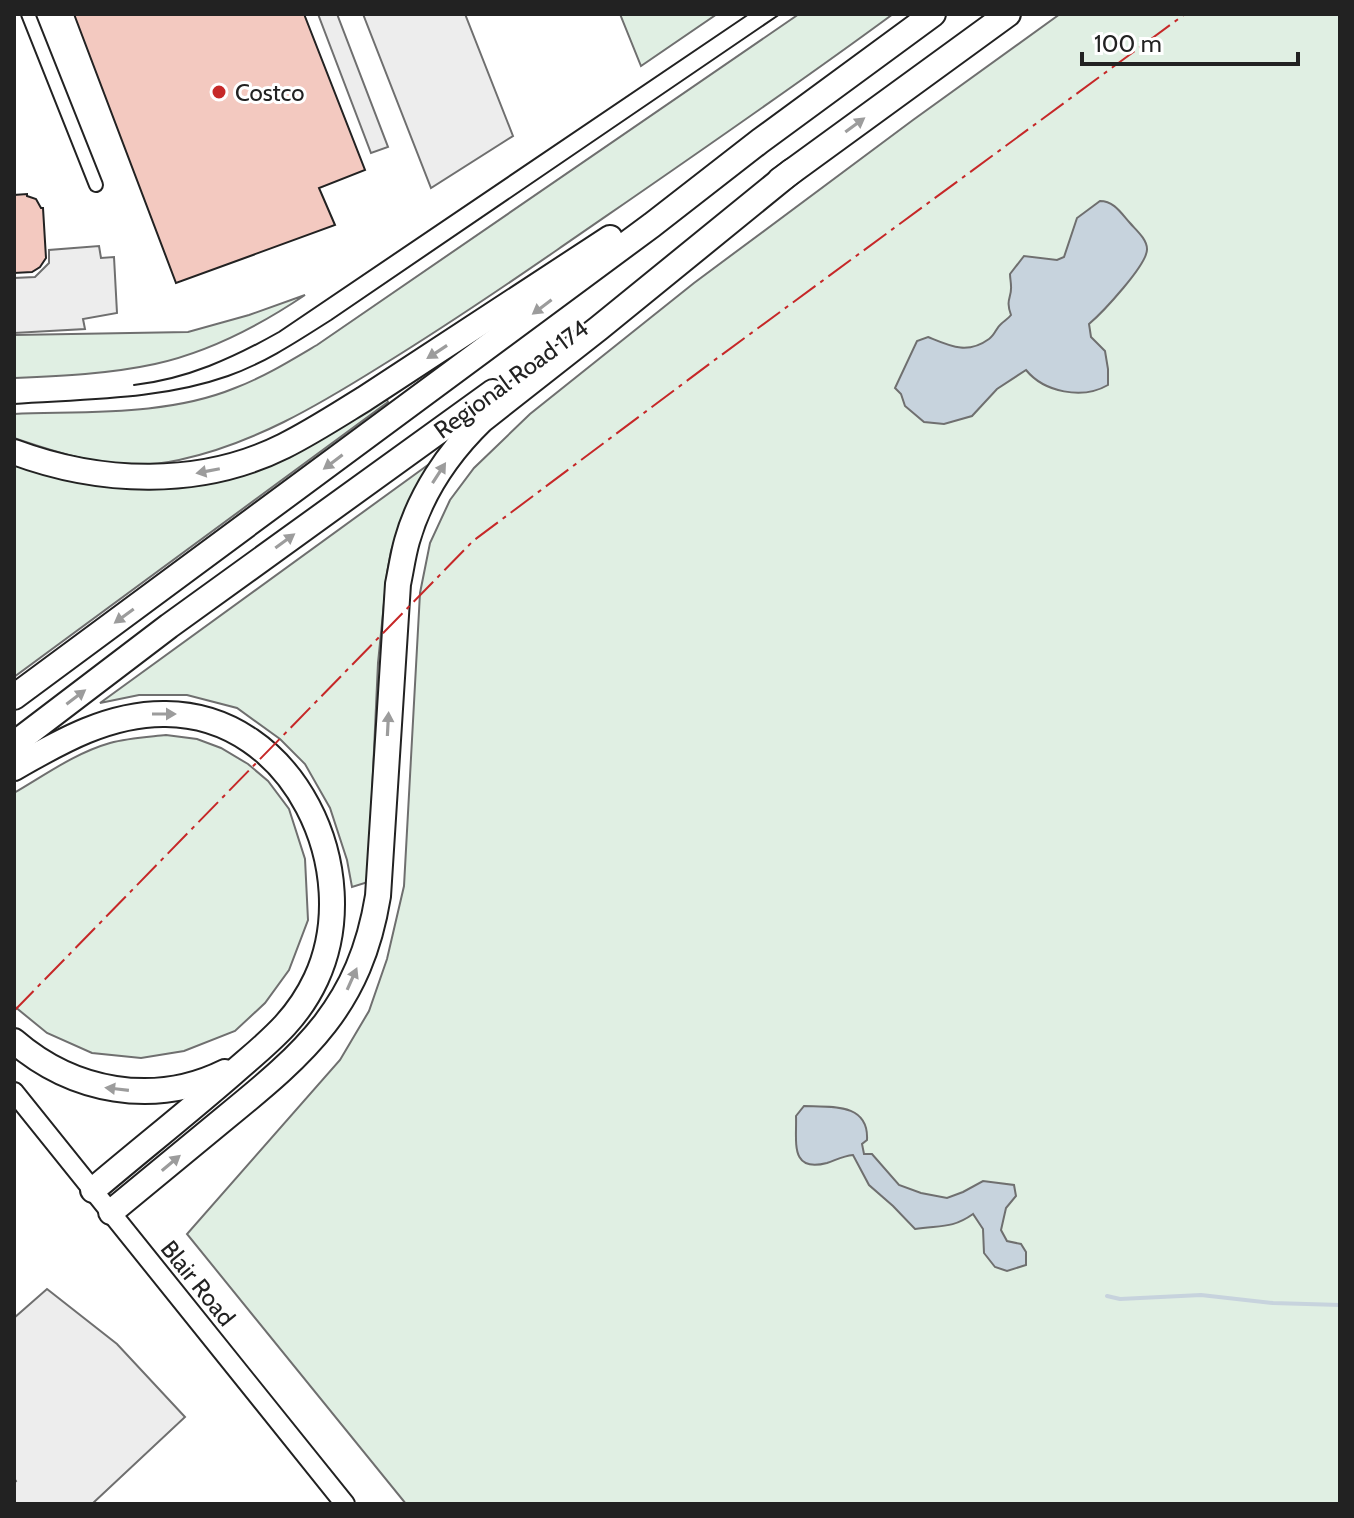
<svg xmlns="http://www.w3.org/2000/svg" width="1354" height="1518" viewBox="0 0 1354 1518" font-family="Cabin,sans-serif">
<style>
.green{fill:#e0efe3;stroke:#6f6f6f;stroke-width:2}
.parking{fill:#ededed;stroke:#6f6f6f;stroke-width:2}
.water{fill:#c7d3dd;stroke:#6f6f6f;stroke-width:2}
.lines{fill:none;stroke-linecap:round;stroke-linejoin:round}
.stream{stroke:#c7d3dd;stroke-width:4}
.building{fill:#f3c9c0;stroke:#222;stroke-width:2}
.street-casing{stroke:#222;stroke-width:16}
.secondary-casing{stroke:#222;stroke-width:22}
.highway-casing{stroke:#222;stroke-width:28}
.street{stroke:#fff;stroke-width:12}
.secondary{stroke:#fff;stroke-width:18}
.highway{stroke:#fff;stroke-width:24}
.tram{stroke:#222;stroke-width:2}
.power{stroke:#c62828;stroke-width:2;stroke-dasharray:28 6 4 6;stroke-linecap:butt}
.oneway{fill:#9c9c9c}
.poi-dot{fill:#c62828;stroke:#fff;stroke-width:3}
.labels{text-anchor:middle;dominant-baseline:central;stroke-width:6;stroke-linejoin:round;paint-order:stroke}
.poi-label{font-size:24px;fill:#222;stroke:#fff;text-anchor:start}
.street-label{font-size:24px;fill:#222;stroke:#fff}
</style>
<rect width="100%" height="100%" fill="#fff"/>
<g class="green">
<polygon points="620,14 717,14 641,66"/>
<path d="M799,14h94c-110,81 -223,158 -336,236 -58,40 -116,79 -176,116 -64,40 -128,78 -202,94 -58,13 -110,-3 -165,-22v-24c72,-3 153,2 221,-26 29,-11 55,-27 82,-43z"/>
<polygon points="1060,14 1340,14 1340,1504 406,1504 187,1234 340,1060 369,1011 387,959 404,886 420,593 430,543 450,500 474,468 530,414 694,283 913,120"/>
<path d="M305,295c-46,31 -96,57 -150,69 -46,10 -94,12 -141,14v-43l174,-3 61,-17z"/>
<polygon points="383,393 388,402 14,677 14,463 142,486 200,485 240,475"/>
<polygon points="432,462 400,525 391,551 387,573 378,663 368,882 352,887 347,860 330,808 305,764 280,739 237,708 187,695 139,695 100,703"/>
<path d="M166,735l31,4 24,9 27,16 20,17 21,28 16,50 3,61 -19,50 -24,33 -30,28 -51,20 -43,7 -49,-5 -45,-20 -33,-27v-213c31,-18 61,-40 96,-50 18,-5 38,-6 56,-8z"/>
</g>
<g class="parking">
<polygon points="318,14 337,14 388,147 371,153"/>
<polygon points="363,14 465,14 513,136 431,188"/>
<polygon points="99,246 101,258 114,257 117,313 83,319 85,329 14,333 14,278 35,277 49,263 49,250"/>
<polygon points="47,1289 117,1344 185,1417 92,1504 14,1504 14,1483 16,1481 14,1478 14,1318"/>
</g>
<g class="water">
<path d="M1100,201c14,0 21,12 30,22 6,7 17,16 17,26 1,15 -45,64 -58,75l2,13 14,14 3,18v16c-26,15 -64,7 -82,-15l-29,19 -25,27 -28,8 -20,-2 -19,-16 -4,-12 -6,-6 22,-47 11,-4c22,9 39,18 61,2 6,-4 7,-11 12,-15 3,-3 7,-5 10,-9 -6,-16 1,-17 0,-29 0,-4 -1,-8 -1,-12l14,-18 33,4 7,-3 13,-39z"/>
<path d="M804,1106c28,1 65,-3 63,34l-5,4 2,10h8l27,31 22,8 26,5 16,-6 20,-11 31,4 2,11 -10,12 -5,22 6,11 14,3 5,8v13l-19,6 -12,-4 -11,-14 -1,-24 -10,-15c-21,15 -33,11 -58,15l-22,-23 -24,-21 -16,-30c-10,1 -17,5 -26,8 -38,10 -30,-22 -31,-47z"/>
</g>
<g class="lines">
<polyline class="stream" points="1107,1296 1120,1299 1201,1295 1273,1303 1340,1305"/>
</g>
<g class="building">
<polygon points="74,14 304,14 365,170 319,188 335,225 176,283"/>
<polygon points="27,194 27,196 36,199 41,208 43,208 46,258 40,267 32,272 14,273 14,195"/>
</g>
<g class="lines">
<g class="street-casing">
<polyline id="street" points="28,14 96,185"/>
</g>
<g class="secondary-casing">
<polyline id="secondary" points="14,1092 345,1504"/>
</g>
<g class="highway-casing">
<g id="highway">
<polyline points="780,180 1008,14"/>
<path d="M14,452c86,32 186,36 270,-6 28,-14 54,-31 80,-47l246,-161"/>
<polyline points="14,697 652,225 760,141 933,14"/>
<polyline points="14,744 169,626 493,392"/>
<path d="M14,768c47,-27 96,-55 152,-54 128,1 200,157 150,265 -20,43 -49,64 -83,94 -46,40 -94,78 -140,117"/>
<path d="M14,1041c59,51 140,66 211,31"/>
<path d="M111,1212c38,-31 76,-63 114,-94 81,-66 135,-112 153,-222l20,-312c3,-14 5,-29 9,-43 13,-46 41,-88 75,-121l117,-92 193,-157"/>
</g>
</g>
<use href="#street" class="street"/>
<use href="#secondary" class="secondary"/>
<use href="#highway" class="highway"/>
<g class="tram">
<path d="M134,385c53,-6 99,-27 145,-53l470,-318"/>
<path d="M14,404c72,-5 146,-4 214,-28 37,-13 70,-35 103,-56l449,-306"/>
</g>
<polyline class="power" points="14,1011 473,541 712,362 1185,14"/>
</g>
<defs><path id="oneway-solid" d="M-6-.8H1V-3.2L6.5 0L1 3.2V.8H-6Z" transform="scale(2)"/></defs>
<g class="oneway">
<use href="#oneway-solid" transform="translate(855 125) rotate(-36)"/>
<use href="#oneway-solid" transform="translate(542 307) rotate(143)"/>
<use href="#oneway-solid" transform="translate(437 352) rotate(147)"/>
<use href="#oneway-solid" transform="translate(333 462) rotate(143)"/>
<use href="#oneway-solid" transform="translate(208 471) rotate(169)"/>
<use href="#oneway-solid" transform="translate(439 473) rotate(-57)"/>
<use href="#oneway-solid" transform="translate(285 541) rotate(-36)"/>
<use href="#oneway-solid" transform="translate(124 616) rotate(144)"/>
<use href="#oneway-solid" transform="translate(76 697) rotate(-37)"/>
<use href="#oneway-solid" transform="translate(164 714)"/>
<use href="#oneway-solid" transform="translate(388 724) rotate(-87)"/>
<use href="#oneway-solid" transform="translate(352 979) rotate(-66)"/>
<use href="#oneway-solid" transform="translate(117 1089) rotate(-173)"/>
<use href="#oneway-solid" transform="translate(171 1163) rotate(-40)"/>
</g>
<circle class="poi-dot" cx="219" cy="92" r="8"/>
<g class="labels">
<g class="poi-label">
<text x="235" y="92">Costco</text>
</g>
<g class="street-label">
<text transform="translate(511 379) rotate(-36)">Regional Road 174</text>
<text transform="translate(198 1283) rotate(51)">Blair Road</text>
</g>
</g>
<rect width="1354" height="1518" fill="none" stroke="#222222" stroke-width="32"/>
<path d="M1082 52v12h216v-12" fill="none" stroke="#222222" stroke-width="4"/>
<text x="1094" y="52" font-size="24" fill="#222222" stroke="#ffffff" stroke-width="6" paint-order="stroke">100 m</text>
</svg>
